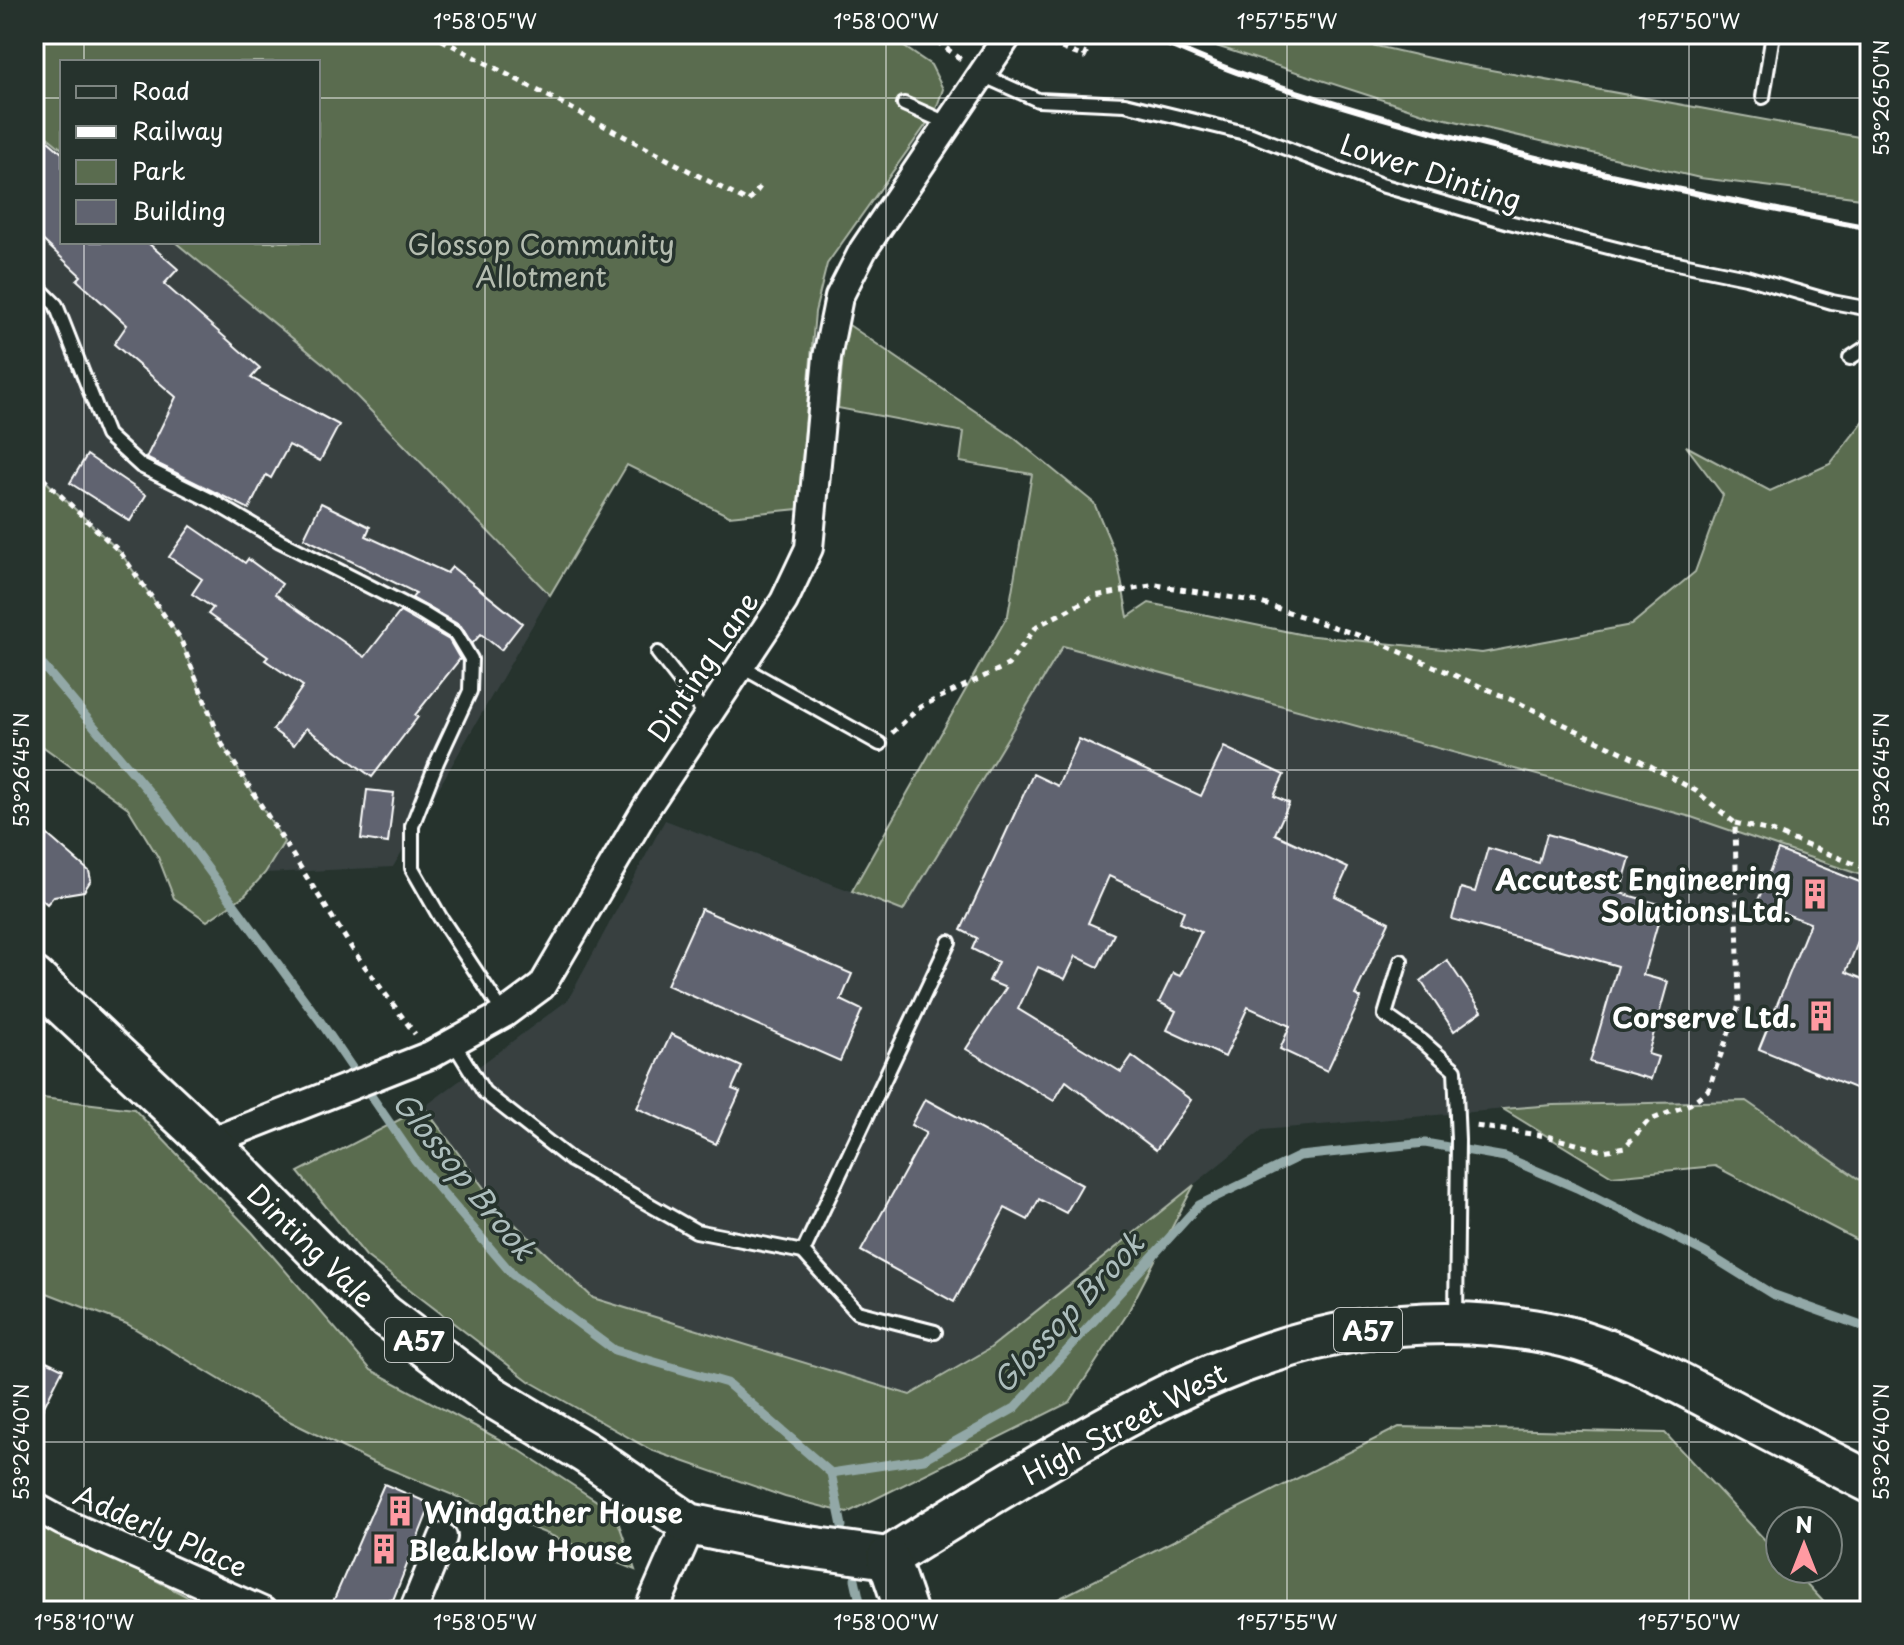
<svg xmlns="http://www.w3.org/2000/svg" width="1904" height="1645" viewBox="0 0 1904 1645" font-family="'Playpen Sans',sans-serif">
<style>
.built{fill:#374141}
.green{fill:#5a6c4f;stroke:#acb6a7;stroke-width:2}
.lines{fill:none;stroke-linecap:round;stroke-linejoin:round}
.stream{stroke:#92a8a7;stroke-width:9}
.building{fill:#606370;stroke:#fff;stroke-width:2}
.service-casing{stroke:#fff;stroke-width:18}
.minor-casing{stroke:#fff;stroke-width:32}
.tertiary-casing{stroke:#fff;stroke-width:38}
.primary-casing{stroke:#fff;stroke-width:46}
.path{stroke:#fff;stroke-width:5;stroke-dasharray:6 6;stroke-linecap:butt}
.service{stroke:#26332d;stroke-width:12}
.minor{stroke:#26332d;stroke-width:26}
.tertiary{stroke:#26332d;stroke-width:32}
.primary{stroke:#26332d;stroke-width:40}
.rail{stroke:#fff;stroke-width:6}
.ticks{fill:none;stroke:#fff;stroke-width:2;stroke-opacity:0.45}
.labels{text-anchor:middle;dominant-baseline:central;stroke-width:7;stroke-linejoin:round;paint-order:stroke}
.shield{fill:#26332d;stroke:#bec2c0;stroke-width:2}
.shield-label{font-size:26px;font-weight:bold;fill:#fff}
.street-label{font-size:28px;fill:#fff;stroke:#26332d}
.park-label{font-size:28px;fill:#b5bdb0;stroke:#26332d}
.poi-label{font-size:28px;font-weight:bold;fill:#fff;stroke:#26332d;text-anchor:end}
.water-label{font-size:30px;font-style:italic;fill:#adbebd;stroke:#26332d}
.neatline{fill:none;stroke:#fff;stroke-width:3}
.ticks-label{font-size:20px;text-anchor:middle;fill:#fff}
</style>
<rect width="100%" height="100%" fill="#26332d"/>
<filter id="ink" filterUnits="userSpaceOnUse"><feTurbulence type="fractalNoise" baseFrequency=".0125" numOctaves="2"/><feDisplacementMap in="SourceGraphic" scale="16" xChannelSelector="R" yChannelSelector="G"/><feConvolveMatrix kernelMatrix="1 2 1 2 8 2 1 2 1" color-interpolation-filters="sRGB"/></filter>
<g filter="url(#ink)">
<g class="built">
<polygon points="34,126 62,149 62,242 175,242 330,369 550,595 393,867 265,873 284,842 222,744 180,637 120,552 34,470"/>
<polygon points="1063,646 1691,817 1870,878 1870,1187 1746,1101 1553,1105 1262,1130 989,1349 911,1395 593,1298 501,1211 424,1107 568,1000 665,820 903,911"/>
</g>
<g class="green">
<polygon points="34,34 885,34 931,65 943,89 935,112 827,264 815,312 798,509 729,516 627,465 550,595 330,369 175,242 318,242 318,62 62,62 62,149 34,126"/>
<polygon points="1179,34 1323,34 1447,62 1870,139 1870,199 1700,178 1429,115"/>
<polygon points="846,323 1013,437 1094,503 1117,558 1128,617 1149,603 1304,635 1482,653 1631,625 1695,572 1723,495 1686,446 1770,491 1830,464 1870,413 1870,878 1691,817 1063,646 903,911 852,891 1008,615 1032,474 960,462 964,432 838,408"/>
<polygon points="34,470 120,552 180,638 222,744 284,842 265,873 245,895 207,921 174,898 158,857 128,808 34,740"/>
<polygon points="34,1097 134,1109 252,1232 371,1370 519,1450 615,1513 635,1570 370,1461 289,1421 127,1324 34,1288"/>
<polygon points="1746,1101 1870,1187 1870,1247 1715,1166 1612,1176 1503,1109 1553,1105"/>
<polygon points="424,1107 501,1211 593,1298 910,1395 989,1349 1194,1185 1126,1316 1070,1402 847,1513 785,1497 651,1450 529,1381 366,1256 298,1172"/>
<polygon points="1399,1427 1665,1433 1780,1556 1780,1569 1793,1569 1832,1611 1053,1611 1050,1603"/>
<polygon points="34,1517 215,1611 34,1611"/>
</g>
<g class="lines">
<g class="stream">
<polyline points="34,655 166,812 320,1021 415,1160 513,1275 614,1350 727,1383 831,1473 924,1459 1015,1408 1199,1205 1300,1156 1425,1143 1505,1157 1577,1188 1706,1253 1772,1294 1870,1329"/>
<polyline points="831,1473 842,1526"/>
<polyline points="855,1579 862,1611"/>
</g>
</g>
<g class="building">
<polygon points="34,129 62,153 62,242 147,242 178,269 164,284 260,368 251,378 339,425 320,461 289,445 271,478 266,475 249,509 146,458 176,397 114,344 127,325 77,280 81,276 34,232"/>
<polygon points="87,455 146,495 130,521 70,483"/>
<polygon points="321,503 370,527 366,536 447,573 452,567 522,623 501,650 481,634 472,644 461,626 412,598 416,593 304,538"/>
<polygon points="191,526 245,563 248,559 282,584 275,594 365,657 400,612 449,640 460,659 415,715 418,717 372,777 306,728 294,745 273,730 303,686 265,660 268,657 208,614 213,608 192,594 202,579 169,557"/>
<polygon points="1079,739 1201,796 1224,747 1284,775 1274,796 1289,803 1275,834 1348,868 1335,896 1389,922 1355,995 1361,998 1327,1071 1280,1049 1290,1026 1248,1007 1225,1057 1167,1030 1176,1011 1159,1002 1173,973 1180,976 1201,932 1179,923 1184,911 1109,876 1088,923 1114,934 1098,967 1076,956 1065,979 1038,967 1018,1009 1121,1072 1132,1056 1191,1100 1156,1150 1066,1081 1054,1101 966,1049 1006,988 989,981 998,962 972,949 977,938 961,930 1033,774 1058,786"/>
<polygon points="367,790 394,793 388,843 361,839"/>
<polygon points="34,823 89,871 91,880 84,891 54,896 47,904 34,892"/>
<polygon points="1547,834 1630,858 1620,893 1663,905 1643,975 1668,982 1648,1054 1658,1057 1651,1079 1590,1062 1618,966 1452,919 1461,888 1475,892 1488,848 1539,863"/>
<polygon points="1778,850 1870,886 1870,912 1846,972 1870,982 1870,1056 1857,1089 1759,1049 1810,923 1757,903"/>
<polygon points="701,909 852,974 841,1000 862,1010 840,1061 667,985"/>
<polygon points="1447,960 1482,1011 1454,1031 1421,981"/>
<polygon points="671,1034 742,1067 732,1089 740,1092 716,1144 637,1108"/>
<polygon points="925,1099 1082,1185 1066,1213 1039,1199 1028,1220 1005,1208 954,1302 861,1251 926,1133 911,1125"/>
<polygon points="34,1355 63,1369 34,1426"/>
<polygon points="384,1484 431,1504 393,1600 390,1599 385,1611 329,1611"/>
</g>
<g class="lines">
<g class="service-casing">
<g id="service">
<polyline points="982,75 1038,100 1125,104 1249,134 1381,185 1509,222 1648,257 1746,277 1832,302 1870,309"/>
<polyline points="1763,97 1773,34"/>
<polyline points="904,104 949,124"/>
<polyline points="34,283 56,305 107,435 141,466 212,501 280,541 422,613 456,634 471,659 470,691 437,762 412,826 412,868 440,917 504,1014"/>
<polyline points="1850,358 1870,345"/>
<polyline points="658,653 707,716"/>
<polyline points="740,666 880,744"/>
<polyline points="1401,961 1385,1015 1422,1041 1455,1070 1458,1140 1456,1319"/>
<polyline points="453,1042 484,1092 571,1160 696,1231 803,1252 949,942"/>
<polyline points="803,1252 857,1312 935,1332"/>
</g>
</g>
<g class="minor-casing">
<g id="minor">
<polyline points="209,1142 430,1055 504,1014 542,986 647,807 784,601 809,548 827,357 839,297 863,250 1009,34"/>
<polyline points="34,1506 63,1522 263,1611"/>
<polyline points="413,1611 443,1537"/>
</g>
</g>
<g class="tertiary-casing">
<polyline id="tertiary" points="651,1611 689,1524"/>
</g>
<g class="primary-casing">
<g id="primary">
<polyline points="34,978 209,1142 333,1267 384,1315 491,1396 586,1453 689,1524 780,1543 888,1558"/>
<path d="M888,1558c58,-37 116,-72 176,-107 136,-79 266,-140 428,-126 30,3 61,7 89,16 57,18 108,47 159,74 43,23 87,45 130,67"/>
<polyline points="888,1558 906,1611"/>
</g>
</g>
<g class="path">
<polyline points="431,34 748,202 763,183"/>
<polyline points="927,34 962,60"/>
<polyline points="1051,34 1048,43 1084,57 1095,34"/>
<polyline points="34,470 120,552 180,638 222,744 355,953 415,1034"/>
<polyline points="892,733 920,707 1008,665 1037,626 1095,596 1156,585 1258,602 1373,640 1519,703 1645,763 1696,791 1735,823 1739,1005 1708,1090 1690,1104 1648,1121 1625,1147 1603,1151 1546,1136 1475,1126"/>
<polyline points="1735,823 1770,831 1870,870"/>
</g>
<use href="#service" class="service"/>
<use href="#minor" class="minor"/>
<use href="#tertiary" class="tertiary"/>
<use href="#primary" class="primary"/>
<path class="rail" d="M1144,34c35,15 71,31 107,43 201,68 411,111 619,151"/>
</g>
</g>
<path class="ticks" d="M84,34v28M485,34v1577M886,34v1577M1287,34v1577M1689,34v1577M34,98h28M318,98h1552M84,242v1369M34,770h1836M34,1442h1836"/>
<defs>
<g id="building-bare" transform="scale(2.4)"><path d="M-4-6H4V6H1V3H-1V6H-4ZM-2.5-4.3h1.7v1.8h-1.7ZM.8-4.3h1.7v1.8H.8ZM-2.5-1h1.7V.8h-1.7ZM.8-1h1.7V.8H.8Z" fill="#ff9aa2" stroke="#26332d" stroke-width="2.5" paint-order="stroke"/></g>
</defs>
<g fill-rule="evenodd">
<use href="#building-bare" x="1815" y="894"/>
<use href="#building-bare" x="1821" y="1016"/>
<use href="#building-bare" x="400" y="1511"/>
<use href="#building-bare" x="384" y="1549"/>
</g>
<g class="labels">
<g class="shield">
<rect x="1334" y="1308" width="68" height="44" rx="6"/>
<rect x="385" y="1318" width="68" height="44" rx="6"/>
</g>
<g class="shield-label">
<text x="1368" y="1330">A57</text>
<text x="419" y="1340">A57</text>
</g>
<g class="street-label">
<text transform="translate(1431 171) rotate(18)">Lower Dinting</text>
<text transform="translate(702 666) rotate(-56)">Dinting Lane</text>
<text transform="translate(312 1245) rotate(44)">Dinting Vale</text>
<text transform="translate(1124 1423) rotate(-28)">High Street West</text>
<text transform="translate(161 1530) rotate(24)">Adderly Place</text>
</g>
<g class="park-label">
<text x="541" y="243">Glossop Community<tspan x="541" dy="32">Allotment</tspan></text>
</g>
<g class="poi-label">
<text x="1791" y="878">Accutest Engineering<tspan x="1791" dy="32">Solutions Ltd.</tspan></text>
<text x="1797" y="1016">Corserve Ltd.</text>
<text x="424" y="1511" text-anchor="start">Windgather House</text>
<text x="408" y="1549" text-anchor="start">Bleaklow House</text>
</g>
<g class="water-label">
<text transform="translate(465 1175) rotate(51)">Glossop Brook</text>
<text transform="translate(1067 1312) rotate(-47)">Glossop Brook</text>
</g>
</g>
<rect width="1904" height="1645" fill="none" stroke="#26332d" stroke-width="88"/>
<rect x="60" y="60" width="260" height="184" fill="#26332d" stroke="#7d8581" stroke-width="2"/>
<rect x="76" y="86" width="40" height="12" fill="#26332d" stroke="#7d8581" stroke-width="2"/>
<text x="132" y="100" font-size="24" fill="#ffffff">Road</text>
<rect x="76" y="126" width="40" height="12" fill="#ffffff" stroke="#7d8581" stroke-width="2"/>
<text x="132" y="140" font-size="24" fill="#ffffff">Railway</text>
<rect x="76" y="160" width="40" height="24" fill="#5a6c4f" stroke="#7d8581" stroke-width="2"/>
<text x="132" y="180" font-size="24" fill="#ffffff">Park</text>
<rect x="76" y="200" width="40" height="24" fill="#606370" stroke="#7d8581" stroke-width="2"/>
<text x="132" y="220" font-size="24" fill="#ffffff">Building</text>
<g transform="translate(1804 1545)"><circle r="38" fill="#26332d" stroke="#7d8581" stroke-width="2"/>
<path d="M0-6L14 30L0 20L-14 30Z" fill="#ff9aa2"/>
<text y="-12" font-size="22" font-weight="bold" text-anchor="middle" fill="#ffffff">N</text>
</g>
<rect x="44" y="44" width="1816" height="1557" class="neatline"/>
<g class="ticks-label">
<text x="485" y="29">1°58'05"W</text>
<text x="886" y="29">1°58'00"W</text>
<text x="1287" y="29">1°57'55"W</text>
<text x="1689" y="29">1°57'50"W</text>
<text transform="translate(1882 98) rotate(-90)" y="7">53°26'50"N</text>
<text transform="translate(22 770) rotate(-90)" y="7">53°26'45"N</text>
<text transform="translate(1882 770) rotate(-90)" y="7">53°26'45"N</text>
<text transform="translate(22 1442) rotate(-90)" y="7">53°26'40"N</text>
<text transform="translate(1882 1442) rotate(-90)" y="7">53°26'40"N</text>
<text x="84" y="1630">1°58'10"W</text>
<text x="485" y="1630">1°58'05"W</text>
<text x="886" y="1630">1°58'00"W</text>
<text x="1287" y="1630">1°57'55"W</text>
<text x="1689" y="1630">1°57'50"W</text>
</g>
</svg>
